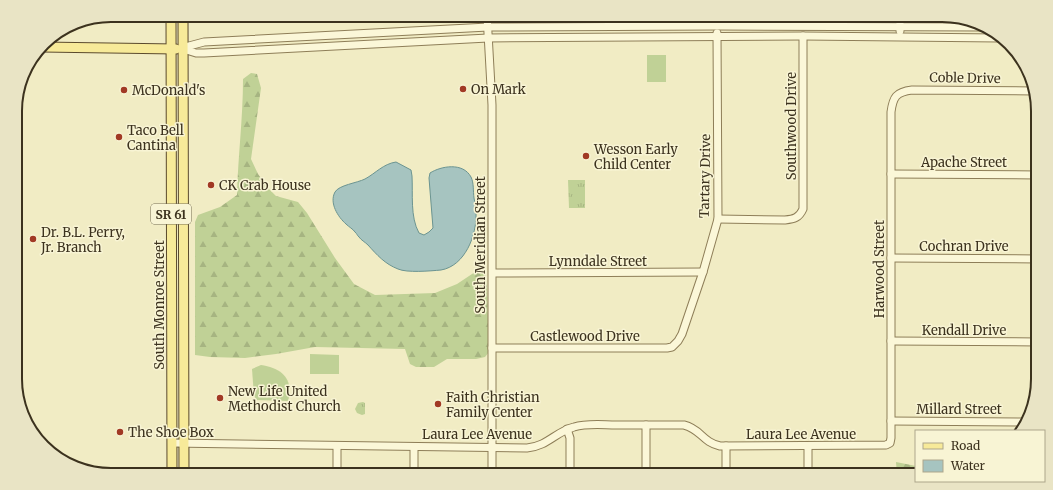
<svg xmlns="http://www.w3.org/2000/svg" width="1053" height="490" viewBox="0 0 1053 490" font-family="Merriweather,serif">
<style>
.grass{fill:#c0d196}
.forest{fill:url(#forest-firs)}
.park{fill:url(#park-tufts)}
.water{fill:#a6c4c0;stroke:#6b9491}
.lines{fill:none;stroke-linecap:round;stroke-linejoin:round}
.minor-casing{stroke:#8e7e58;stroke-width:9}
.major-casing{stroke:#5b4a2d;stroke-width:11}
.minor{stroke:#fbf7d8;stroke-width:7}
.major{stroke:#f7ea99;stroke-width:9}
.poi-dot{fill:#a13924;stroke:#f8f4d4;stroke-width:1.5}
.labels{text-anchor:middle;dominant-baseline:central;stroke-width:3;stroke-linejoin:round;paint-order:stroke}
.shield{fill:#f8f4d4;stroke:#746c55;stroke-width:1}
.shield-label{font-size:12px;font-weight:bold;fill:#3c321e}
.street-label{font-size:13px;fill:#3c321e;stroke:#f8f4d4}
.poi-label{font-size:13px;fill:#3c321e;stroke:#f8f4d4;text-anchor:start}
.rim{fill:none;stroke:#3c321e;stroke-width:2}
</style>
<defs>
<pattern id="forest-firs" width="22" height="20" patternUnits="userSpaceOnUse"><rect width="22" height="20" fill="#c0d196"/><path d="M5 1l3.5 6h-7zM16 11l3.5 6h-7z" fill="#a6b481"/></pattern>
<pattern id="park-tufts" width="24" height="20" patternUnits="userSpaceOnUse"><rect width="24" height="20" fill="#c0d196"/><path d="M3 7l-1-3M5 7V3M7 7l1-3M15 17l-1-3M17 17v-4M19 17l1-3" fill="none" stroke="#a6b481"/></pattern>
</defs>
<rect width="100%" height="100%" fill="#f1ecc4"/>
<g class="grass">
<rect x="647" y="55" width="19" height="27"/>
<polygon points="310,354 339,355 339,374 310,374"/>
<path d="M261,365c21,3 33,14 27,36l-31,-1 -3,-4 -2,-27z"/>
</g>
<g class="forest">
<path d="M251,73l6,1 4,14 -10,71 7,15 11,15 7,7 22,6 9,11 28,45 19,26 21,11 60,-2 22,-9 18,-12 10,1 2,14 2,65 -4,5 -9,2h-29l-13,8h-18l-6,-3 -5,-15 -90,-2 -39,7 -31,4 -35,-1 -15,-2v-133l3,-7 22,-8 17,-12c1,-39 6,-77 6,-116z"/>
<polygon points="896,462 916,466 916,475 897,475"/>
</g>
<g class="park">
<polygon points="568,180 585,180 585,208 569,208"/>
<polygon points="363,402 365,403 365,414 362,415 357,413 355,409 358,403"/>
<rect x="852" y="470" width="64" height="5"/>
</g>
<path class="water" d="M396,162l15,8 1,6c1,18 -2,41 7,57l5,2 5,-3 4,-4 -4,-50 1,-5c11,-7 33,-11 41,4 3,6 2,14 3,21 1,5 2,10 2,15 1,22 -11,53 -35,57 -11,1 -34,3 -43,-1 -13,-5 -21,-14 -30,-24 -3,-3 -7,-5 -9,-8 -3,-3 -1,-2 -4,-5 -2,-3 -6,-5 -9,-8 -8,-7 -17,-21 -11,-32 4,-7 22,-9 30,-13 11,-6 18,-15 31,-17z"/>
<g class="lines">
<g class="minor-casing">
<g id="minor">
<polyline points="487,15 492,105 492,475"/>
<polyline points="900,31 900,15"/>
<polyline points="183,49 196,53 204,53 488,38 803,36 999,38"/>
<polyline points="183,49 189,46 204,42 488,27 717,26 985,27"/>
<polyline points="891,174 1037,175"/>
<path d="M718,219l67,1c9,-1 14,-2 18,-11v-173"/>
<polyline points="891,258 1038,259"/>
<polyline points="493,273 703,272"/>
<polyline points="891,341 1038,342"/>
<polyline points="492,348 667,348 672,347 678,341 682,334 703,272 718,219 717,33"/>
<polyline points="891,421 1026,422"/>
<polyline points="646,425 646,475"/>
<polyline points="567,429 570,438 570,475"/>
<path d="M172,443l355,5c21,-2 28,-16 47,-21 13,-4 29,-2 42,-2 23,0 45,0 68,0 17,4 18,17 36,21l166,-1 4,-2 1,-5v-326c2,-15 5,-20 21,-22l122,1"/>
<polyline points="337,475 337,446"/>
<polyline points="414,475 414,447"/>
<polyline points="726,475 726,446"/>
<polyline points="808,475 808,446"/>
</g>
</g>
<g class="major-casing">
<g id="major">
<polyline points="171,15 172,475"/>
<polyline points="183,15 184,475"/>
<polyline points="42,47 176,49"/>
</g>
</g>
<use href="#minor" class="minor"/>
<use href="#major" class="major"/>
</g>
<g class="poi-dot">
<circle cx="463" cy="89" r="4"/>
<circle cx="124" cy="90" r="4"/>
<circle cx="119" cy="137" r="4"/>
<circle cx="586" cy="156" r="4"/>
<circle cx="211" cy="185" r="4"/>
<circle cx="33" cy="239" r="4"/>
<circle cx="220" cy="398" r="4"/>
<circle cx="438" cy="404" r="4"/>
<circle cx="120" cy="432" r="4"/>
</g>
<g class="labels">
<rect class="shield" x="151" y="204" width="40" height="20" rx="3"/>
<g class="shield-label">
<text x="171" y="214">SR 61</text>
</g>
<g class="street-label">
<text transform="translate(965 78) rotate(1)">Coble Drive</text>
<text transform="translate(791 126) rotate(-90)">Southwood Drive</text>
<text x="964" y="162">Apache Street</text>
<text transform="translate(705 176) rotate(-89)">Tartary Drive</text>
<text transform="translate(480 245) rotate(-90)">South Meridian Street</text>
<text x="964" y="246">Cochran Drive</text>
<text x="598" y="261">Lynndale Street</text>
<text transform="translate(879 269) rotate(-90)">Harwood Street</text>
<text transform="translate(159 305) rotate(-90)">South Monroe Street</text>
<text x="964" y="330">Kendall Drive</text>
<text x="585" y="336">Castlewood Drive</text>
<text x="959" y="409">Millard Street</text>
<text x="477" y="434">Laura Lee Avenue</text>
<text x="801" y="434">Laura Lee Avenue</text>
</g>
<g class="poi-label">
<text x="471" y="89">On Mark</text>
<text x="132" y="90">McDonald's</text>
<text x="127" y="130">Taco Bell<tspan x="127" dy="15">Cantina</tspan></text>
<text x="594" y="149">Wesson Early<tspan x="594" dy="15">Child Center</tspan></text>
<text x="219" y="185">CK Crab House</text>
<text x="41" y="232">Dr. B.L. Perry,<tspan x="41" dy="15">Jr. Branch</tspan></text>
<text x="228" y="391">New Life United<tspan x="228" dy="15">Methodist Church</tspan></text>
<text x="446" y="397">Faith Christian<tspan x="446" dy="15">Family Center</tspan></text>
<text x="128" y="432">The Shoe Box</text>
</g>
</g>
<path d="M0 0H1053V490H0ZM111 22H942A89 89 0 0 1 1031 111V379A89 89 0 0 1 942 468H111A89 89 0 0 1 22 379V111A89 89 0 0 1 111 22Z" fill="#e9e4c5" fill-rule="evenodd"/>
<path class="rim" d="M111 22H942A89 89 0 0 1 1031 111V379A89 89 0 0 1 942 468H111A89 89 0 0 1 22 379V111A89 89 0 0 1 111 22Z"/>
<rect x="915" y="430" width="130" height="52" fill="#f8f4d4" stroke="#ada68b"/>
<rect x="923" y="443" width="20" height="6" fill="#f7ea99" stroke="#ada68b"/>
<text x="951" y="450" font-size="12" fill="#3c321e">Road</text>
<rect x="923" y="460" width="20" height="12" fill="#a6c4c0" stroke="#ada68b"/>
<text x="951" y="470" font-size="12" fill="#3c321e">Water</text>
</svg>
